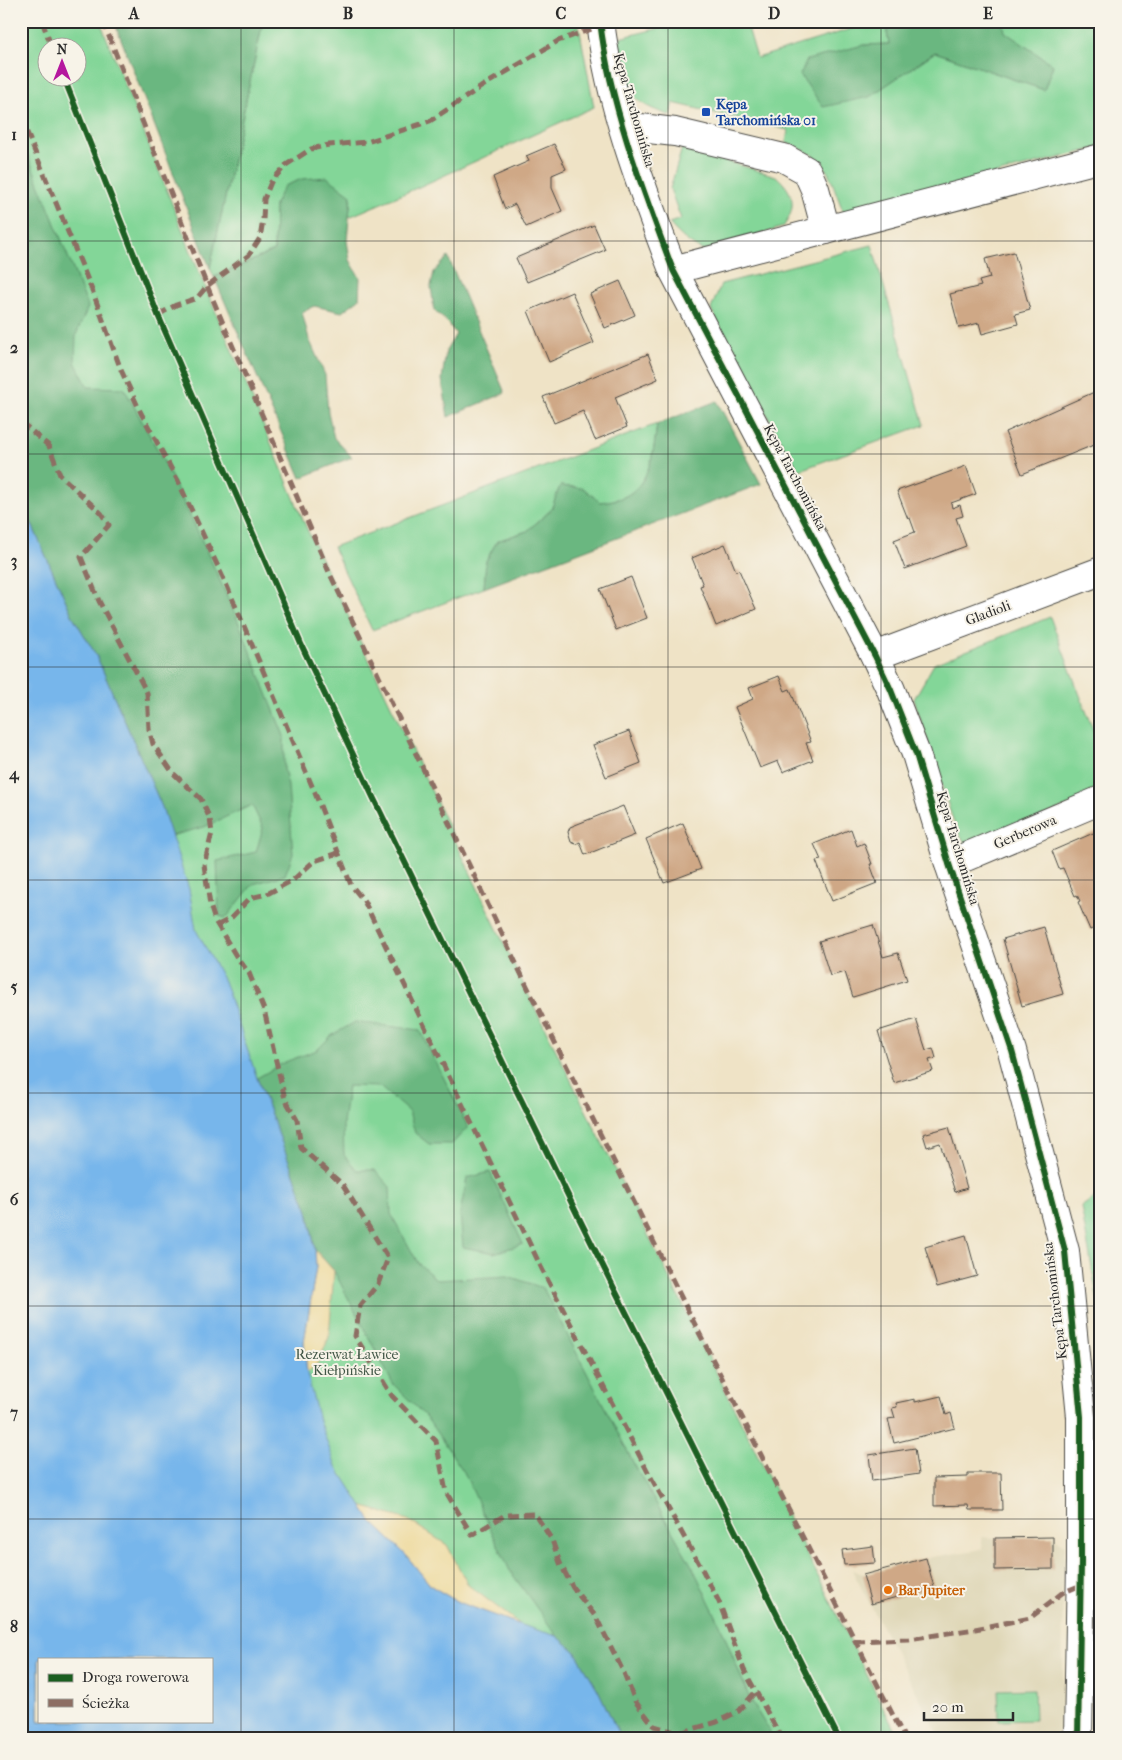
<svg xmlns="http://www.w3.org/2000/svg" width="1122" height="1760" viewBox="0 0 1122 1760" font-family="'IM FELL French Canon',serif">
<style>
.built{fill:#dfd7b7}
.green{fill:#83d698;stroke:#578062;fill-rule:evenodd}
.forest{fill:#6ab780;stroke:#4a7156}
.sand{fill:#eeda9e;stroke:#8c8264}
.water{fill:#77b6eb;stroke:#51708b;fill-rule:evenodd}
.building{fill:#cfa886}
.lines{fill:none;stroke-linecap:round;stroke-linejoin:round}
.minor-casing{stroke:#484742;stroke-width:30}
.minor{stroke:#fff;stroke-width:28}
.quiet{stroke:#8d6e63;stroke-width:5;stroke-dasharray:10 5;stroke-linecap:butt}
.cycleway-casing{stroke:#f7f3e8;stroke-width:9}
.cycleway{stroke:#1b5e20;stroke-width:6}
.grid{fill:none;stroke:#2b2b2b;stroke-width:1;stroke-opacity:0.55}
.transit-dot{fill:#1a4fb4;stroke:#f7f3e8;stroke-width:2}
.food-dot{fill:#e8710a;stroke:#f7f3e8;stroke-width:2}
.labels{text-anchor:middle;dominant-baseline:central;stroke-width:4;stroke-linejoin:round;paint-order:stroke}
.transit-label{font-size:14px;font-weight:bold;fill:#164399;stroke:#f7f3e8;text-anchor:start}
.street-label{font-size:14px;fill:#2b2b2b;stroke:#f7f3e8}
.park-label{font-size:14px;fill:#415646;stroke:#f7f3e8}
.food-label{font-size:14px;font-weight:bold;fill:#c56008;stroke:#f7f3e8;text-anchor:start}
.neatline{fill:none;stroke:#2b2b2b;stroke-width:2}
.grid-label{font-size:16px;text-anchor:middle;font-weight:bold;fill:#2b2b2b}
</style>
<rect width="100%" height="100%" fill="#f7f3e8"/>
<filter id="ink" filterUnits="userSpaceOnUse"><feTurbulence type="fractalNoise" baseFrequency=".02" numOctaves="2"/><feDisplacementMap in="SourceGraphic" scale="10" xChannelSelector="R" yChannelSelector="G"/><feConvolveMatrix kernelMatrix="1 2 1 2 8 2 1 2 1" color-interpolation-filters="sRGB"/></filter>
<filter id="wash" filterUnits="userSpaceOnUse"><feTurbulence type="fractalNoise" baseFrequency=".0096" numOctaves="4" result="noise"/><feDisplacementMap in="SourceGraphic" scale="20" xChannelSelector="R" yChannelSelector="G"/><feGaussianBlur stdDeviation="1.12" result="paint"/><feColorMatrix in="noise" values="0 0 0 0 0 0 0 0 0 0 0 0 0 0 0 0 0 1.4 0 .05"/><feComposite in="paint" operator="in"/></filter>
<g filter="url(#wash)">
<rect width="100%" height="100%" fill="#efe3c6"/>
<polygon class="built" points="981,1537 995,1538 1053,1537 1065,1545 1062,1590 1064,1739 941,1739 852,1570 863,1574 926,1558 983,1549"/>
<g class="green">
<path d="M21,21h79l99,251 108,257 219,461 373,749h-878zM48,48h30v30h-30zM39,1659h172v62h-172z"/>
<polygon points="263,21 578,21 594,107 419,187 349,217 351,195 275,204 274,251 214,277 210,268"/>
<path d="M689,21h57l11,37 120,-37h8l4,23 -26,1 6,52 66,-45 109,38 9,-25 -49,-33 -1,-11h98v126l-257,66c-17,-40 -12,-54 -58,-70l2,-13 -115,-27 -3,12c-18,-5 -35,-13 -44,-29l-11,-47z"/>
<path d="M682,148l94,28c18,16 22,31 7,51l-77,25c-16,-7 -26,-16 -37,-29l12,-4 -11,-30z"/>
<polygon points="872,245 924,425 797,471 711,309 721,284"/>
<path d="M657,424c-3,26 -6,60 -33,73 -7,3 -16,4 -24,5l-17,-14 -23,-2 -9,24 -24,21 -30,10 -11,20 -2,27 -112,42 -39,-83z"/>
<polygon points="1050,617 1101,750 1101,792 968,847 956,829 914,699 934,664"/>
<polygon points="1101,1193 1101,1318 1081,1207"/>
<polygon points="1034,1689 1035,1720 999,1721 998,1690"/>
</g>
<g class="forest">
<polygon points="114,21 263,21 210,268"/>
<polygon points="885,21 1003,21 1005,32 1053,65 1044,90 935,52 869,97 823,107 800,75 807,60 863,45 889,44"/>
<polygon points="21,138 88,307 76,335 75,362 88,387 124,388 163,460 198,532 236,616 284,736 284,769 288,786 293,854 285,875 253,884 226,918 219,916 217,861 256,852 263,828 252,805 204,827 171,836 162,807 96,655 72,615 21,500"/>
<polygon points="327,177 351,195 347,241 350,260 360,278 359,299 342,312 314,306 302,312 309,339 325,375 328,412 334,438 352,457 301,478 214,277 274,251 275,204 284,186 302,179"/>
<polygon points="448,257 505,393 448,417 442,379 446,351 456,334 447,322 434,310 431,286 434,272"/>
<path d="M717,401l44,83 -277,104 2,-27 11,-20 30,-10 24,-21 9,-24 23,2 17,14c8,-1 17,-2 24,-5 27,-13 30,-47 33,-73z"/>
<polygon points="355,1022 420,1030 468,1127 452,1144 429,1144 415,1133 409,1112 380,1087 348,1086 343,1124 344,1155 357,1170 375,1170 390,1187 391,1214 418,1263 437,1280 508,1276 543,1288 634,1464 693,1568 719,1622 750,1699 774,1739 621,1739 598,1690 575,1651 557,1636 510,1571 464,1472 426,1417 393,1384 334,1271 315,1250 308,1211 257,1078 285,1062 317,1050 331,1036"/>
<polygon points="490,1172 523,1244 494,1253 463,1247 460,1213 467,1178"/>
</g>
<g class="sand">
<polygon points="315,1250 334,1271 329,1337 318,1363 307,1373 304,1342 316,1267"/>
<polygon points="361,1506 408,1520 447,1545 468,1585 521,1625 458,1602 431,1586 405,1554 371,1521"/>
</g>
<path class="water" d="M21,500l51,115 24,40 66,152 27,82 7,41 28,51 33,97 51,133 7,39 1,17 -12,75 3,31 12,48 17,45 35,55 34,33 26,32 27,16 63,23 36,11 18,15 23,39 23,49h-600zM39,1659h172v62h-172z"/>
<g id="blocks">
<g class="building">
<polygon points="554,144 566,169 552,175 552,188 562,211 526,227 515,204 505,209 493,177 529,161 526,156"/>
<polygon points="594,225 605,250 527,282 516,258"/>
<polygon points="1014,252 1030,310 1015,314 1018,324 982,334 979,323 959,328 950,294 981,286 979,281 990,278 985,259"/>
<polygon points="620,281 635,315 605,328 590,294"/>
<polygon points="572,292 594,343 549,362 528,311"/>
<polygon points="648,354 658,379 615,397 627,427 595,440 583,411 554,423 543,397"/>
<polygon points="1101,389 1101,442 1022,474 1005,432"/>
<polygon points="966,466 976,494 951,503 952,508 960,505 963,516 956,518 966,546 905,569 894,540 915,532 910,518 908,519 897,491"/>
<polygon points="725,544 736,571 739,570 756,609 716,626 700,586 703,585 692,558"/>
<polygon points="631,577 647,618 616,630 600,589"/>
<polygon points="779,676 785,691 790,689 811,742 806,743 813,760 783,772 778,761 760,768 735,707 753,699 749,688"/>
<polygon points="629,731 641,763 606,777 593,745"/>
<polygon points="623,806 635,835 585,855 580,842 576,844 571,842 568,832 570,827"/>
<polygon points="683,823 701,869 664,883 646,839"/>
<polygon points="851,829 857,846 864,843 872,864 870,864 877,883 832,901 816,861 821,860 814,844"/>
<polygon points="1098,831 1101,839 1101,925 1090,930 1078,902 1080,901 1077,895 1075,896 1063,868 1059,869 1052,851"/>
<polygon points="873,925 883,957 898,953 907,980 853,997 845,972 830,976 819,941"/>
<polygon points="1044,927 1063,994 1022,1006 1003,939"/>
<polygon points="916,1019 926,1050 933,1048 936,1058 929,1060 933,1071 894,1083 878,1031"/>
<polygon points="949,1127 967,1188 955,1192 940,1143 927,1147 923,1134"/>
<polygon points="966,1235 977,1276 937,1287 925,1247"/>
<polygon points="941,1396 946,1415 951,1413 955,1428 894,1443 888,1419 895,1418 892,1408 897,1407 896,1403 915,1399 915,1402"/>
<polygon points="915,1448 919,1474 872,1481 869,1455"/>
<polygon points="968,1473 1001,1473 1002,1510 969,1510 968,1505 934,1506 934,1478 968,1477"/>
<polygon points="1053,1537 1053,1569 995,1570 995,1538"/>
<polygon points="873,1546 875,1563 844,1565 842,1550"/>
<polygon points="926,1558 934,1587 871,1604 863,1575"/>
</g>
</g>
</g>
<g filter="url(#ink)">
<use href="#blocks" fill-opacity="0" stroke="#484742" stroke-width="1"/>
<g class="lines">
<g class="minor-casing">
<g id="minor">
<path d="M600,21c10,85 43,170 73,249l202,386 16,34 25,64 33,110 63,187 53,200 16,166v144l-3,178"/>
<polyline points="623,126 675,132 784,158 807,171 815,189 826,230"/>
<polyline points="673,270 1101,158"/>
<polyline points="875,656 1101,571"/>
<polyline points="949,864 1101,800"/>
</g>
</g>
<use href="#minor" class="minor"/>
<g class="quiet">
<polyline points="42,21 52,48"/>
<polyline points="103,21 205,281 329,572 524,980 678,1291 905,1739"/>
<polyline points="21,118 94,295 121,370 141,413 178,481 227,586 315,793 351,885 364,901 542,1269 648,1472 703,1571 719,1602 744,1670 782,1739"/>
<polyline points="158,315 176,305 197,298 207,286 249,255 260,238 263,220 264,199 271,182 286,165 311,149 329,145 367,142 430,121 481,87 558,41 600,26"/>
<polyline points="21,422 49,446 60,475 101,513 109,525 81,557 99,601 147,693 149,729 153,744 173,773 201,799 210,819 212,833 204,865 210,905 215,921 236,956 249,973 264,1010 285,1099 297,1120 301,1148 343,1185 388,1258 378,1284 360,1306 355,1336 392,1396 436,1441 446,1492 472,1535 505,1515 535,1514 552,1540 560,1563 573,1588 596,1617 624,1673 635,1701 654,1726 679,1733 717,1722 739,1711 756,1691"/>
<polyline points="218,925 230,919 250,898 267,894 293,880 314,861 339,853"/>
<polyline points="855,1641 909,1639 975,1629 1030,1618 1062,1593 1081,1585"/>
</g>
<g class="cycleway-casing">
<g id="cycleway">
<path d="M600,21c10,85 43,170 73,249l202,386 16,34 25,64 33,110 63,187 53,200 16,166v144l-3,178"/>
<polyline points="64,78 158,315 301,644 373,797 578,1216 839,1739"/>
</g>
</g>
<use href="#cycleway" class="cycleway"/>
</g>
</g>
<path class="grid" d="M241,21v1718M454,21v1718M668,21v1718M881,21v1718M21,241h1080M21,454h1080M21,667h1080M21,880h1080M21,1093h1080M21,1306h1080M21,1519h1080"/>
<rect class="transit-dot" x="701" y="107" width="10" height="10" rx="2.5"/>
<circle class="food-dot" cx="888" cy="1590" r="5"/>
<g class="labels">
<g class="transit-label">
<text x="716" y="104">Kępa<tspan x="716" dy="16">Tarchomińska 01</tspan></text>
</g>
<g class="street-label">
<text transform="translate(634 110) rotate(74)">Kępa Tarchomińska</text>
<text transform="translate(795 477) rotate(62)">Kępa Tarchomińska</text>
<text transform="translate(988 613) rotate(-21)">Gladioli</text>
<text transform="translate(1025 832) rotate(-23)">Gerberowa</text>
<text transform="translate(958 848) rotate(73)">Kępa Tarchomińska</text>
<text transform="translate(1055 1301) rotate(-97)">Kępa Tarchomińska</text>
</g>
<g class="park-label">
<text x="347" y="1354">Rezerwat Ławice<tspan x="347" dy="16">Kiełpińskie</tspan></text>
</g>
<g class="food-label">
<text x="898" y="1590">Bar Jupiter</text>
</g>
</g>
<rect width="1122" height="1760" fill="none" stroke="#f7f3e8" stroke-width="55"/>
<rect x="38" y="1658" width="175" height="65" fill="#f7f3e8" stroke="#a5a39c"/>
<rect x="48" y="1674" width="25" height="8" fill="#1b5e20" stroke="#a5a39c"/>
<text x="82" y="1682" font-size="15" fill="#2b2b2b">Droga rowerowa</text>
<rect x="48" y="1699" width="25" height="8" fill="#8d6e63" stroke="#a5a39c"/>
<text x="82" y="1708" font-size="15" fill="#2b2b2b">Ścieżka</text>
<g transform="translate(62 62)"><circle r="24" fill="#f7f3e8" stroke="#a5a39c"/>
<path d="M0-4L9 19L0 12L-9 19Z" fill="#b5179e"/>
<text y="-8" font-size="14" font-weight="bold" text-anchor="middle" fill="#2b2b2b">N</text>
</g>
<path d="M924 1712v8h89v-8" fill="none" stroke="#2b2b2b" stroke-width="2.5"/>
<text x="932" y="1712" font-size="15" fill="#2b2b2b" stroke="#f7f3e8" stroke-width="4" paint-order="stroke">20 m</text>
<rect x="28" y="28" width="1066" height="1704" class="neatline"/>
<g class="grid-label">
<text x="134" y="19">A</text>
<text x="348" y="19">B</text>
<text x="561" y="19">C</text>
<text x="774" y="19">D</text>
<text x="988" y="19">E</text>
<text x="14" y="140">1</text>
<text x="14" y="353">2</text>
<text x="14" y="566">3</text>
<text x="14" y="779">4</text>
<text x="14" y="992">5</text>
<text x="14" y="1205">6</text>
<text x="14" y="1418">7</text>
<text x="14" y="1632">8</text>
</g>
</svg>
